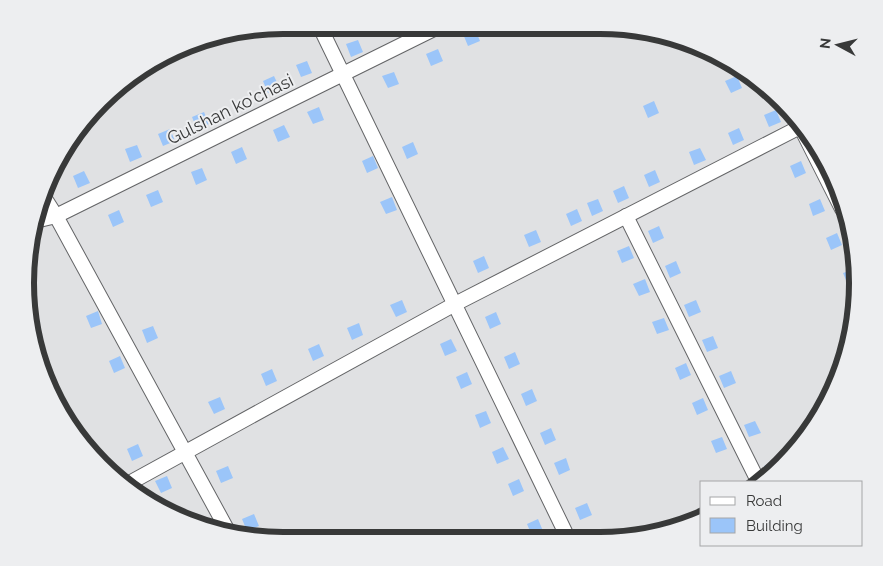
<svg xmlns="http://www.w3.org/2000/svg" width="883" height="566" viewBox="0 0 883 566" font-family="Raleway,sans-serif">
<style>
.building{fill:#9bc5f9}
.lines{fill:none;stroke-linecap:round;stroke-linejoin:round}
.minor-casing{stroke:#646567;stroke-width:16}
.minor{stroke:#fff;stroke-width:14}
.labels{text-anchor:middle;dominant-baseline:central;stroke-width:4;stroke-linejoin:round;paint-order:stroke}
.street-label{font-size:18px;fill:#383939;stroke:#edeef0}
.rim{fill:none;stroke:#383939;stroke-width:6}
</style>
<rect width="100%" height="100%" fill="#e0e1e3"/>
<g class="building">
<polygon points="475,29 480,41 468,46 463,34"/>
<polygon points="358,40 363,52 351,57 346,44"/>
<polygon points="438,49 443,61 431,66 426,54"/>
<polygon points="307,61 312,73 301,77 296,65"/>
<polygon points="394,72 399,84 388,88 382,76"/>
<polygon points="274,76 280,89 268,93 263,81"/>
<polygon points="737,76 742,88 731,93 725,81"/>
<polygon points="654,101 659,113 648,118 643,106"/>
<polygon points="319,107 324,120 313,124 307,112"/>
<polygon points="776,110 781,122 769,127 764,115"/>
<polygon points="204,112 209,124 197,129 192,117"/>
<polygon points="284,125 290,137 278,142 273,130"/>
<polygon points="739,128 744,140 733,145 728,133"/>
<polygon points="170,129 175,141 163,146 158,134"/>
<polygon points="413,142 418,154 407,159 402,147"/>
<polygon points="137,145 142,157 130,162 125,149"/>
<polygon points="242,147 247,159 236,164 231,152"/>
<polygon points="700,148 706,160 694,165 689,152"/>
<polygon points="373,156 378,168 367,173 362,161"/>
<polygon points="801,161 806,173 795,178 790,166"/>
<polygon points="202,168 207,180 196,185 191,172"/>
<polygon points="655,170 660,182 649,187 644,175"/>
<polygon points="84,171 90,183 78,188 73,176"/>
<polygon points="624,186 629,198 618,203 613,191"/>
<polygon points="158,190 163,202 151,207 146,195"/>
<polygon points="392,197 397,210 386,214 380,202"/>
<polygon points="598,199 603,211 592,216 587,203"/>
<polygon points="820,199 825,211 813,216 809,204"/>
<polygon points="577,209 582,221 571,226 566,214"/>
<polygon points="119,210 124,222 113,227 108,215"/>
<polygon points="659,226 664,238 653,243 648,231"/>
<polygon points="536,230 541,242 529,247 524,235"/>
<polygon points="837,233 842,245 831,250 826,238"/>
<polygon points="629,246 634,258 622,263 617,251"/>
<polygon points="484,256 489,268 478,273 473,261"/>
<polygon points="676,261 681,273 670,278 665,266"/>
<polygon points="855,269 854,283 848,285 843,273"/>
<polygon points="645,279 650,292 639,296 633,284"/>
<polygon points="402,300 407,312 396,317 390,305"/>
<polygon points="696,300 701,312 689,317 684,305"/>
<polygon points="98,311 102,324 91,328 86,316"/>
<polygon points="496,312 501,324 490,329 485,317"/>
<polygon points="664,318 669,330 657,334 652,322"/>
<polygon points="359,323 363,335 352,340 347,328"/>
<polygon points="153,326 158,338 147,343 142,330"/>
<polygon points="713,336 718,348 707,352 702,340"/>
<polygon points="451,339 457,351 445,356 440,344"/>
<polygon points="319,344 324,356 313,361 308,349"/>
<polygon points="515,352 520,364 509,369 504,357"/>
<polygon points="120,356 125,368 114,373 109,361"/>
<polygon points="686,363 691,375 680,380 675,368"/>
<polygon points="272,369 277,381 266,386 261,374"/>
<polygon points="731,371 736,383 724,388 719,376"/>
<polygon points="467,372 472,384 461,389 456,377"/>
<polygon points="532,389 537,401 526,406 521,394"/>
<polygon points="220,397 225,409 214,414 208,402"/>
<polygon points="703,398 708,410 697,415 692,403"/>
<polygon points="486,411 491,423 480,428 475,415"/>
<polygon points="755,421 761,433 749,437 744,425"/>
<polygon points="551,428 556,440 545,445 540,433"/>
<polygon points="722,437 727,449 716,453 711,441"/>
<polygon points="138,444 143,456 132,461 127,449"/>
<polygon points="503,447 509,459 497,464 492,452"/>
<polygon points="566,458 570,470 559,475 554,463"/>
<polygon points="775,461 777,464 767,473 764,466"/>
<polygon points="228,466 233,478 221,483 216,471"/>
<polygon points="167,476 172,488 161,493 155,481"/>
<polygon points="519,479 524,491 513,496 508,484"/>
<polygon points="587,503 592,515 580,520 575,508"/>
<polygon points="254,514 259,526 247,531 242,519"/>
<polygon points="538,519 543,531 532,536 527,524"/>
</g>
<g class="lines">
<g class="minor-casing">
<g id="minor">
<polyline points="319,25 569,540"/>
<polyline points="802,130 842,209"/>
<polyline points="42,194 56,216 229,533"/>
<polyline points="626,216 758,481"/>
<polyline points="35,221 56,216 440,26"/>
<polyline points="124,486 455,304 800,127"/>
</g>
</g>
<use href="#minor" class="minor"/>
</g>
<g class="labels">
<g class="street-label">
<text transform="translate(230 109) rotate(-26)">Gulshan ko'chasi</text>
</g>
</g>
<path d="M0 0H883V566H0ZM283 34H600A249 249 0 0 1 849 283V283A249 249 0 0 1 600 532H283A249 249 0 0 1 34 283V283A249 249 0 0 1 283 34Z" fill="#edeef0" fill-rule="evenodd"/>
<path class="rim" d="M283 34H600A249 249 0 0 1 849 283V283A249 249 0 0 1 600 532H283A249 249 0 0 1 34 283V283A249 249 0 0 1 283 34Z"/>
<rect x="700" y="481" width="162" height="65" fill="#edeef0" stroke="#a5a6a7"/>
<rect x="710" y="497" width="25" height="8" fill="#ffffff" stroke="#a5a6a7"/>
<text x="746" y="506" font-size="15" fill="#383939">Road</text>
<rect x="710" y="518" width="25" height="15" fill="#9bc5f9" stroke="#a5a6a7"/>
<text x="746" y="531" font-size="15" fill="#383939">Building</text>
<g transform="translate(838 45) rotate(277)" stroke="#edeef0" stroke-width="4" paint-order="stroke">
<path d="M0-4L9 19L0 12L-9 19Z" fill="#383939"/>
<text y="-8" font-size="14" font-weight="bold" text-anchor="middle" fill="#383939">N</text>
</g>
</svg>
